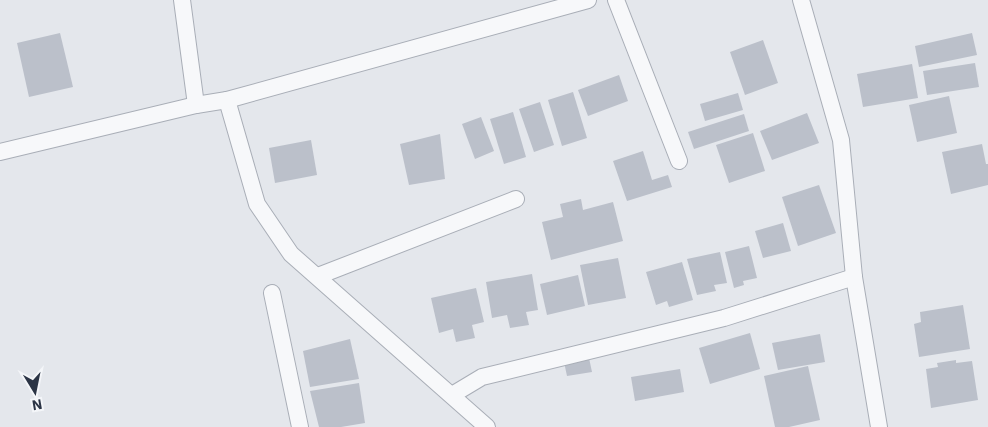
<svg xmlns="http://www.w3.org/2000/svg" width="988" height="427" viewBox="0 0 988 427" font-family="'IBM Plex Sans',sans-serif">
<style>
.building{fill:#bbc0ca}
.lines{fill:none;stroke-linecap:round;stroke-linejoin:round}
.minor-casing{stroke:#a9aeb7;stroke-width:18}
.minor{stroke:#f7f8fa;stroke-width:16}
</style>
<rect width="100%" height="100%" fill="#e4e7ec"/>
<g class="building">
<polygon points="60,33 73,87 29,97 17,43"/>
<polygon points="972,33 977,55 919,67 915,46"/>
<polygon points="763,40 778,83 745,95 730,52"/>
<polygon points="975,63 979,87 927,95 923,71"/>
<polygon points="912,64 918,98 863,107 857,74"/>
<polygon points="619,75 628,101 588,116 578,90"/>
<polygon points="573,92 587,138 562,146 548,100"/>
<polygon points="738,93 743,110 705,121 700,104"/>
<polygon points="949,96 957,133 917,142 909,105"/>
<polygon points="540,102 554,145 534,152 519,109"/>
<polygon points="513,112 526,157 504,164 490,119"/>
<polygon points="807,113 819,143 772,160 760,131"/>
<polygon points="744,114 749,131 694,149 688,132"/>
<polygon points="481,117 494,151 475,159 462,124"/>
<polygon points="753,133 765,171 729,183 716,145"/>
<polygon points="440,134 445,179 409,185 400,144"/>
<polygon points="311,140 317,175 275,183 269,148"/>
<polygon points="982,144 986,164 988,164 988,185 951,194 942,152"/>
<polygon points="643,151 652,180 668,175 672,187 627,201 613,161"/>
<polygon points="819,185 836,233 798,246 782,197"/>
<polygon points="581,199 583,210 613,202 623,241 551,260 542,222 563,217 560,204"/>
<polygon points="783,223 791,251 763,258 755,231"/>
<polygon points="749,246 757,278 743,281 744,285 734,288 725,252"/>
<polygon points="720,252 727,283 714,285 716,291 697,295 687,259"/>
<polygon points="618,258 626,298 588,305 580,265"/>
<polygon points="682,262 693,300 669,307 667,301 656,305 646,272"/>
<polygon points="532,274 538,310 526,312 529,325 510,328 507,315 492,318 486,282"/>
<polygon points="578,275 585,306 547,315 540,284"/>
<polygon points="476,288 484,322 472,325 475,338 456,342 453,329 439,333 431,298"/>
<polygon points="963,305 970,349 919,357 914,324 921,322 920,312"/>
<polygon points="750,333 760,369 710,384 699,348"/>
<polygon points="820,334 825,362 778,370 772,343"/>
<polygon points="350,339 359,379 310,387 303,351"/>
<polygon points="589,358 592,372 567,376 564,362"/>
<polygon points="956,360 956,363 972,361 978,400 931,408 926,369 938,367 937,363"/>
<polygon points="808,366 820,420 789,427 775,427 764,376"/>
<polygon points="680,369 684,392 635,401 631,377"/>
<polygon points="359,383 365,423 341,427 319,427 310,391"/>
</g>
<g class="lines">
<g class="minor-casing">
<g id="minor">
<polyline points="182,0 196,105"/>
<polyline points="616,0 679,161"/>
<polyline points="801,0 841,140 854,277 879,427"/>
<polyline points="227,100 257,204 291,254 487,427"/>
<polyline points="0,152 196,105 227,100 588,0"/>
<polyline points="318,276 516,199"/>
<polyline points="272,293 300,427"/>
<polyline points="452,395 482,377 724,318 854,277"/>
</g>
</g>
<use href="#minor" class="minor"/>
</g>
<g transform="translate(35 392) rotate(170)" stroke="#f4f6f9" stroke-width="4" paint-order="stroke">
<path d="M0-4L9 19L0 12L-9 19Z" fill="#2b3445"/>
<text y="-8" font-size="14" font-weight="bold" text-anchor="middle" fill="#2b3445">N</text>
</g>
</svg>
